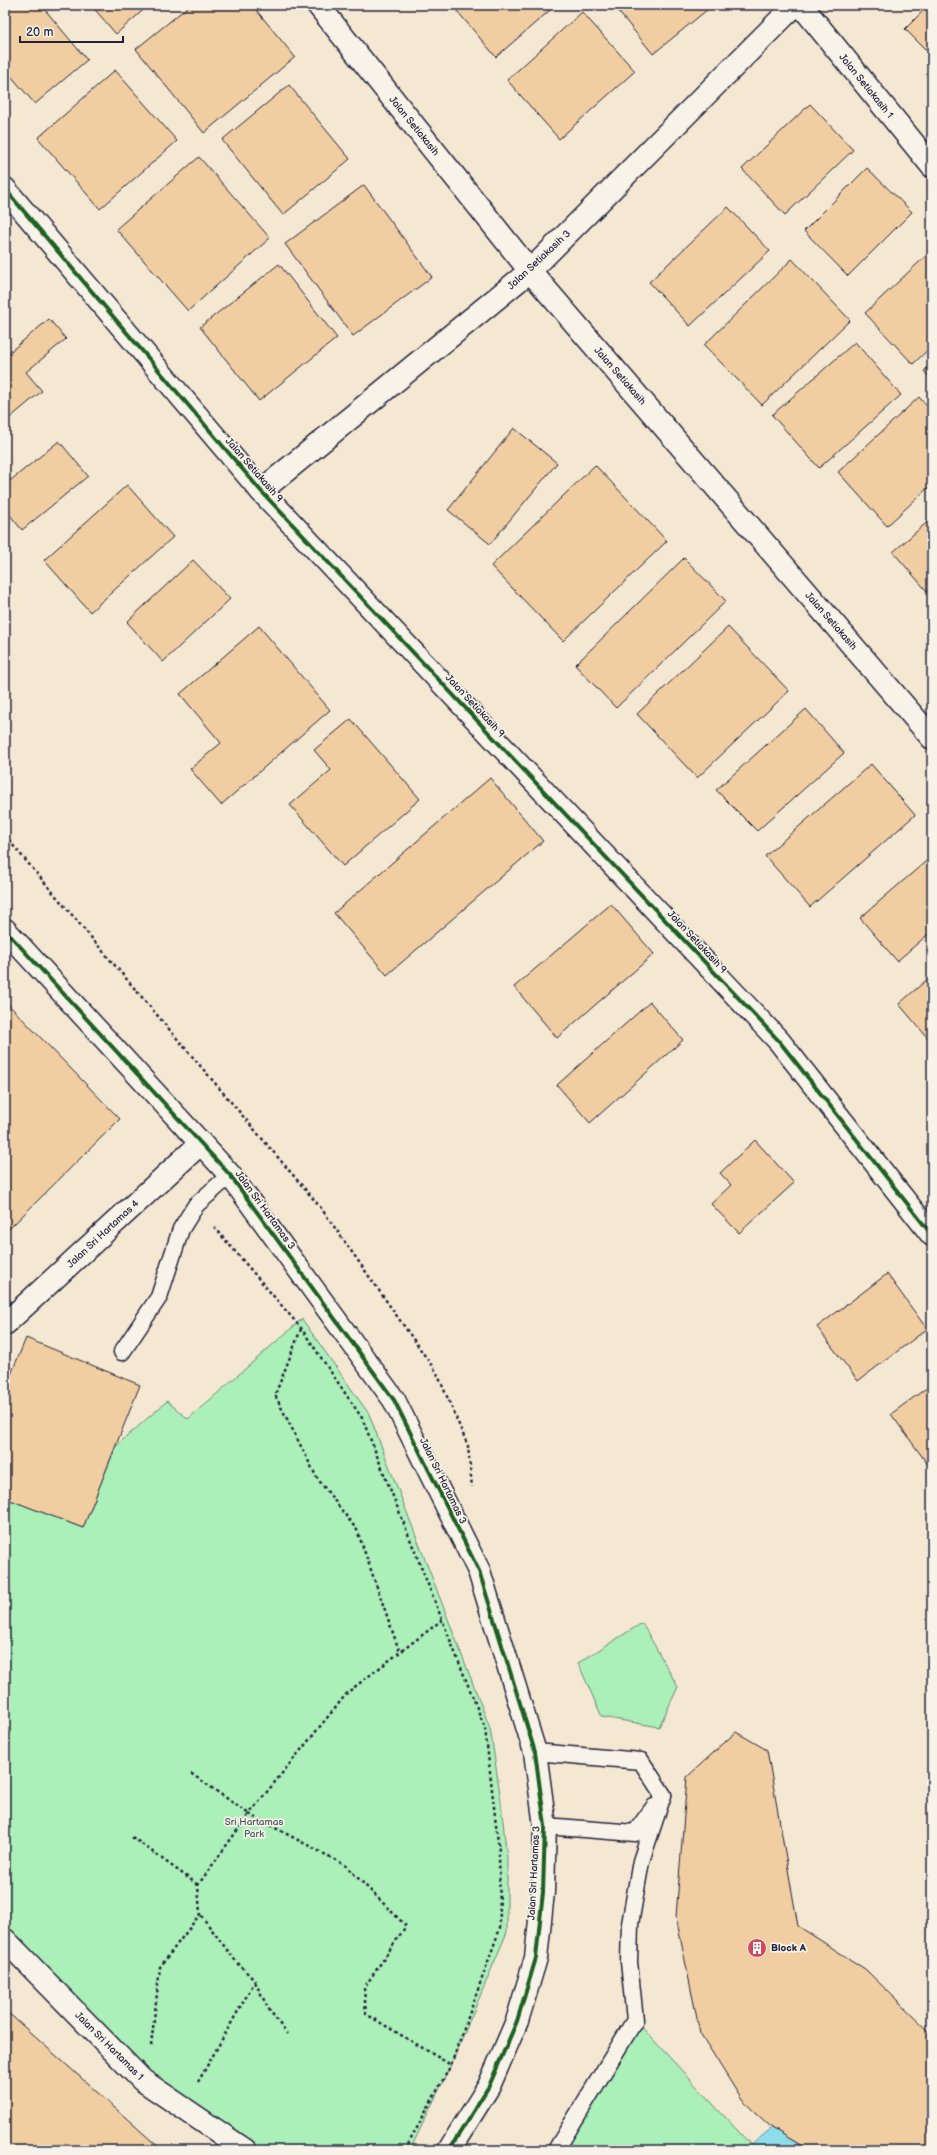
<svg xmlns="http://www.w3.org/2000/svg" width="937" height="2155" viewBox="0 0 937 2155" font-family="'Balsamiq Sans',sans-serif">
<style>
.green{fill:#abefb9;stroke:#66887a}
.water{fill:#8eddec;stroke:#6392a5}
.building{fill:#f0cea1;stroke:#22223b}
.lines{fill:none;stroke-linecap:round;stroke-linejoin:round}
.lane-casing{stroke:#22223b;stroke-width:19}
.street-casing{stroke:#22223b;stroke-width:25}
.path{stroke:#22223b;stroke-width:2.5;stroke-dasharray:3 3;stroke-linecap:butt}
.lane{stroke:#f7f3e8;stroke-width:16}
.street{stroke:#f7f3e8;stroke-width:22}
.cycleway-casing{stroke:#f7f3e8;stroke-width:6}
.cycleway{stroke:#1b5e20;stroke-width:4}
.labels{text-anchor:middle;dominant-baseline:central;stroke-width:3.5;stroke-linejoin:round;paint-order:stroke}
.street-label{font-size:10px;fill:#22223b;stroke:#f7f3e8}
.park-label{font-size:10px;fill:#44555a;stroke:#f7f3e8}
.poi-label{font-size:10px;font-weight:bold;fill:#22223b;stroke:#f7f3e8;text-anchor:start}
</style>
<rect width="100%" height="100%" fill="#f5e8d3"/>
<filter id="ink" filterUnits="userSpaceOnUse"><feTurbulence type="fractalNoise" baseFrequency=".025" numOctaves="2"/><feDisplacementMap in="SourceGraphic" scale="8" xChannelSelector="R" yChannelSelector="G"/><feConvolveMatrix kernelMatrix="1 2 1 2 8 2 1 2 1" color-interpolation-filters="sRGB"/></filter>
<g filter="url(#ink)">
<g class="green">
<polygon points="302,1319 369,1414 490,1728 500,1794 507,1858 507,1932 451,2065 410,2150 251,2150 144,2074 5,1928 5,1498 83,1528 116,1446 167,1401 188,1419"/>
<polygon points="642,1623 678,1687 659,1727 602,1717 578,1663"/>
<polygon points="635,2020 751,2145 755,2150 562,2150"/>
</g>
<polygon class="water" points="772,2128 809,2150 755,2150 751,2145"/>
<g class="building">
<polygon points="5,5 41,5 87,60 35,104 5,69"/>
<polygon points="91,5 149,5 116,34"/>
<polygon points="190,5 252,5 295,57 204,133 136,49"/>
<polygon points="452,5 556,5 496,57"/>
<polygon points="613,5 713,5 653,54"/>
<polygon points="929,5 932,5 932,56 905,29"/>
<polygon points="582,12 635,71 559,139 507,80"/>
<polygon points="115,70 177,141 100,209 38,138"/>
<polygon points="289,85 350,159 283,215 222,140"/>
<polygon points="810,104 853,150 785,215 742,169"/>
<polygon points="199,157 270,238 188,311 116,229"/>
<polygon points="867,168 912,212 848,276 804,231"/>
<polygon points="364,185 432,277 353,336 285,244"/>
<polygon points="728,207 770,251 690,326 649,282"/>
<polygon points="932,250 932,346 913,364 865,313"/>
<polygon points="792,259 850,320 762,405 704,345"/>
<polygon points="279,264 337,338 259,401 200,327"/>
<polygon points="49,319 66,339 26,372 42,391 5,422 5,356"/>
<polygon points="855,342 901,395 819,468 772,415"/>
<polygon points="932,363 932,380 924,371"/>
<polygon points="919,397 932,412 932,484 887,526 838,472"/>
<polygon points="514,428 557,463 490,544 448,510"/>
<polygon points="59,441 88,476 22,530 5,509 5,485"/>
<polygon points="595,465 667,541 563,641 491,566"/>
<polygon points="127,485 173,537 90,612 44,560"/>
<polygon points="932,518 932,597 893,552"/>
<polygon points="684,558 726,601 616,708 575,665"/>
<polygon points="193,560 230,599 163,662 127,622"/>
<polygon points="259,626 330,710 221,805 190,769 221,743 180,694"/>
<polygon points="728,627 789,691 697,778 637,714"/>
<polygon points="806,709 844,753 757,831 716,790"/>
<polygon points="351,719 420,799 343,866 290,805 331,770 314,750"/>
<polygon points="871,764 915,815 810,907 765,856"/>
<polygon points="490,778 543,841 387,975 334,913"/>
<polygon points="932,856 932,931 897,961 860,918"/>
<polygon points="611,904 654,954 557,1038 514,987"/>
<polygon points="932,975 932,1043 899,1004"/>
<polygon points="5,1001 120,1119 5,1233"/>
<polygon points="650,1002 683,1040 590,1123 557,1085"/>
<polygon points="755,1140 794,1183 739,1233 711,1204 731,1185 720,1173"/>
<polygon points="887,1274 927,1329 858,1381 817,1327"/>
<polygon points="26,1338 140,1385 83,1528 5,1498 5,1389"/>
<polygon points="932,1384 932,1470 891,1414"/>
<polygon points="736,1732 767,1750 798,1926 865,1969 932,2034 932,2150 809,2150 772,2128 742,2100 700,2033 676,1917 687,1777"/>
<polygon points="5,2010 162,2150 5,2150"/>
</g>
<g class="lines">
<g class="lane-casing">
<g id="lane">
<polyline points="122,1352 159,1297 181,1229 196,1205 230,1175"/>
<polyline points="535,1752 641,1761 663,1795"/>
<polyline points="545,1826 635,1833 654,1807"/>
<polyline points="556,2150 635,2020 629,1962 630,1924 641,1861 663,1795"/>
</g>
</g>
<g class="street-casing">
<g id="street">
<polyline points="318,5 530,271 932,738"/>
<polyline points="801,5 932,166"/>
<polyline points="5,189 261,491 779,1041 932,1235"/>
<polyline points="261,491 530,271 795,5"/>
<polyline points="5,930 230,1175 394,1400 479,1571 535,1752 545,1826 543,1892 536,1958 517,2021 489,2086 449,2150"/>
<polyline points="5,1324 201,1143"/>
<polyline points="5,1940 142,2080 245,2150"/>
</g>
</g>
<g class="path">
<polyline points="5,836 321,1208 437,1373 468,1446 472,1487"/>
<polyline points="214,1227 301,1328 362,1418 485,1728 499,1851 500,1928 451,2065 366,2014 364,1988 406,1926 345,1865 249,1814 348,1692 442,1620"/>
<polyline points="301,1329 275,1395 317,1478 357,1530 400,1653"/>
<polyline points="132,1837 198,1885"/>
<polyline points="255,1982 268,2008 287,2034"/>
<polyline points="151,2046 160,1967 200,1914 198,1885 249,1814 189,1772"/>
<polyline points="198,2082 255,1981 234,1959 200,1914"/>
<polyline points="405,2150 451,2065"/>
</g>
<use href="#lane" class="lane"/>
<use href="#street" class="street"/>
<g class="cycleway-casing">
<g id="cycleway">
<polyline points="5,189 261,491 779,1041 932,1235"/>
<polyline points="5,930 230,1175 394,1400 479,1571 535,1752 545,1826 543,1892 536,1958 517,2021 489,2086 449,2150"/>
</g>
</g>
<use href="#cycleway" class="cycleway"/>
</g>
</g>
<defs>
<g id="building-disc" transform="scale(1)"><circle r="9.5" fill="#d1495b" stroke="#f7f3e8"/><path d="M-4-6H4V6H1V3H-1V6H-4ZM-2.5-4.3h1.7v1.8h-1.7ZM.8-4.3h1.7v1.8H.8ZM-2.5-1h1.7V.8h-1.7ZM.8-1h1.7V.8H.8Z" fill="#fff"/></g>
</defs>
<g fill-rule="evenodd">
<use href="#building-disc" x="757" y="1948"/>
</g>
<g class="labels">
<g class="street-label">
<text transform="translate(866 86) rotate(51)">Jalan Setiakasih 1</text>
<text transform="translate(414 126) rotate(51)">Jalan Setiakasih</text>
<text transform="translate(539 260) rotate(-43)">Jalan Setiakasih 3</text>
<text transform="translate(620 376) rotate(49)">Jalan Setiakasih</text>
<text transform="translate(254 470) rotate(49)">Jalan Setiakasih 9</text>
<text transform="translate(831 621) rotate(49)">Jalan Setiakasih</text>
<text transform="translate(475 706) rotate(47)">Jalan Setiakasih 9</text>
<text transform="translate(697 942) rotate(47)">Jalan Setiakasih 9</text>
<text transform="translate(265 1210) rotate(54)">Jalan Sri Hartamas 3</text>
<text transform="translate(103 1234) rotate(-43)">Jalan Sri Hartamas 4</text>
<text transform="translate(443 1481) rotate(64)">Jalan Sri Hartamas 3</text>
<text transform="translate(534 1873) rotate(-87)">Jalan Sri Hartamas 3</text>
<text transform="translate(109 2046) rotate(45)">Jalan Sri Hartamas 1</text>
</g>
<g class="park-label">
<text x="254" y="1822">Sri Hartamas<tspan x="254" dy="12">Park</tspan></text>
</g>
<g class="poi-label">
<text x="771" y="1948">Block A</text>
</g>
</g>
<rect width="937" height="2155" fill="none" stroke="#f7f3e8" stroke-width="20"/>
<rect x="10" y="10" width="917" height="2135" fill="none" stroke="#22223b" stroke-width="1.5" filter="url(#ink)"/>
<path d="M20 36v6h103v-6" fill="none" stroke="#22223b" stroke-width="2"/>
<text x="26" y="36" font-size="12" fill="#22223b" stroke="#f7f3e8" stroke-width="3" paint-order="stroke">20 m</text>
</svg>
